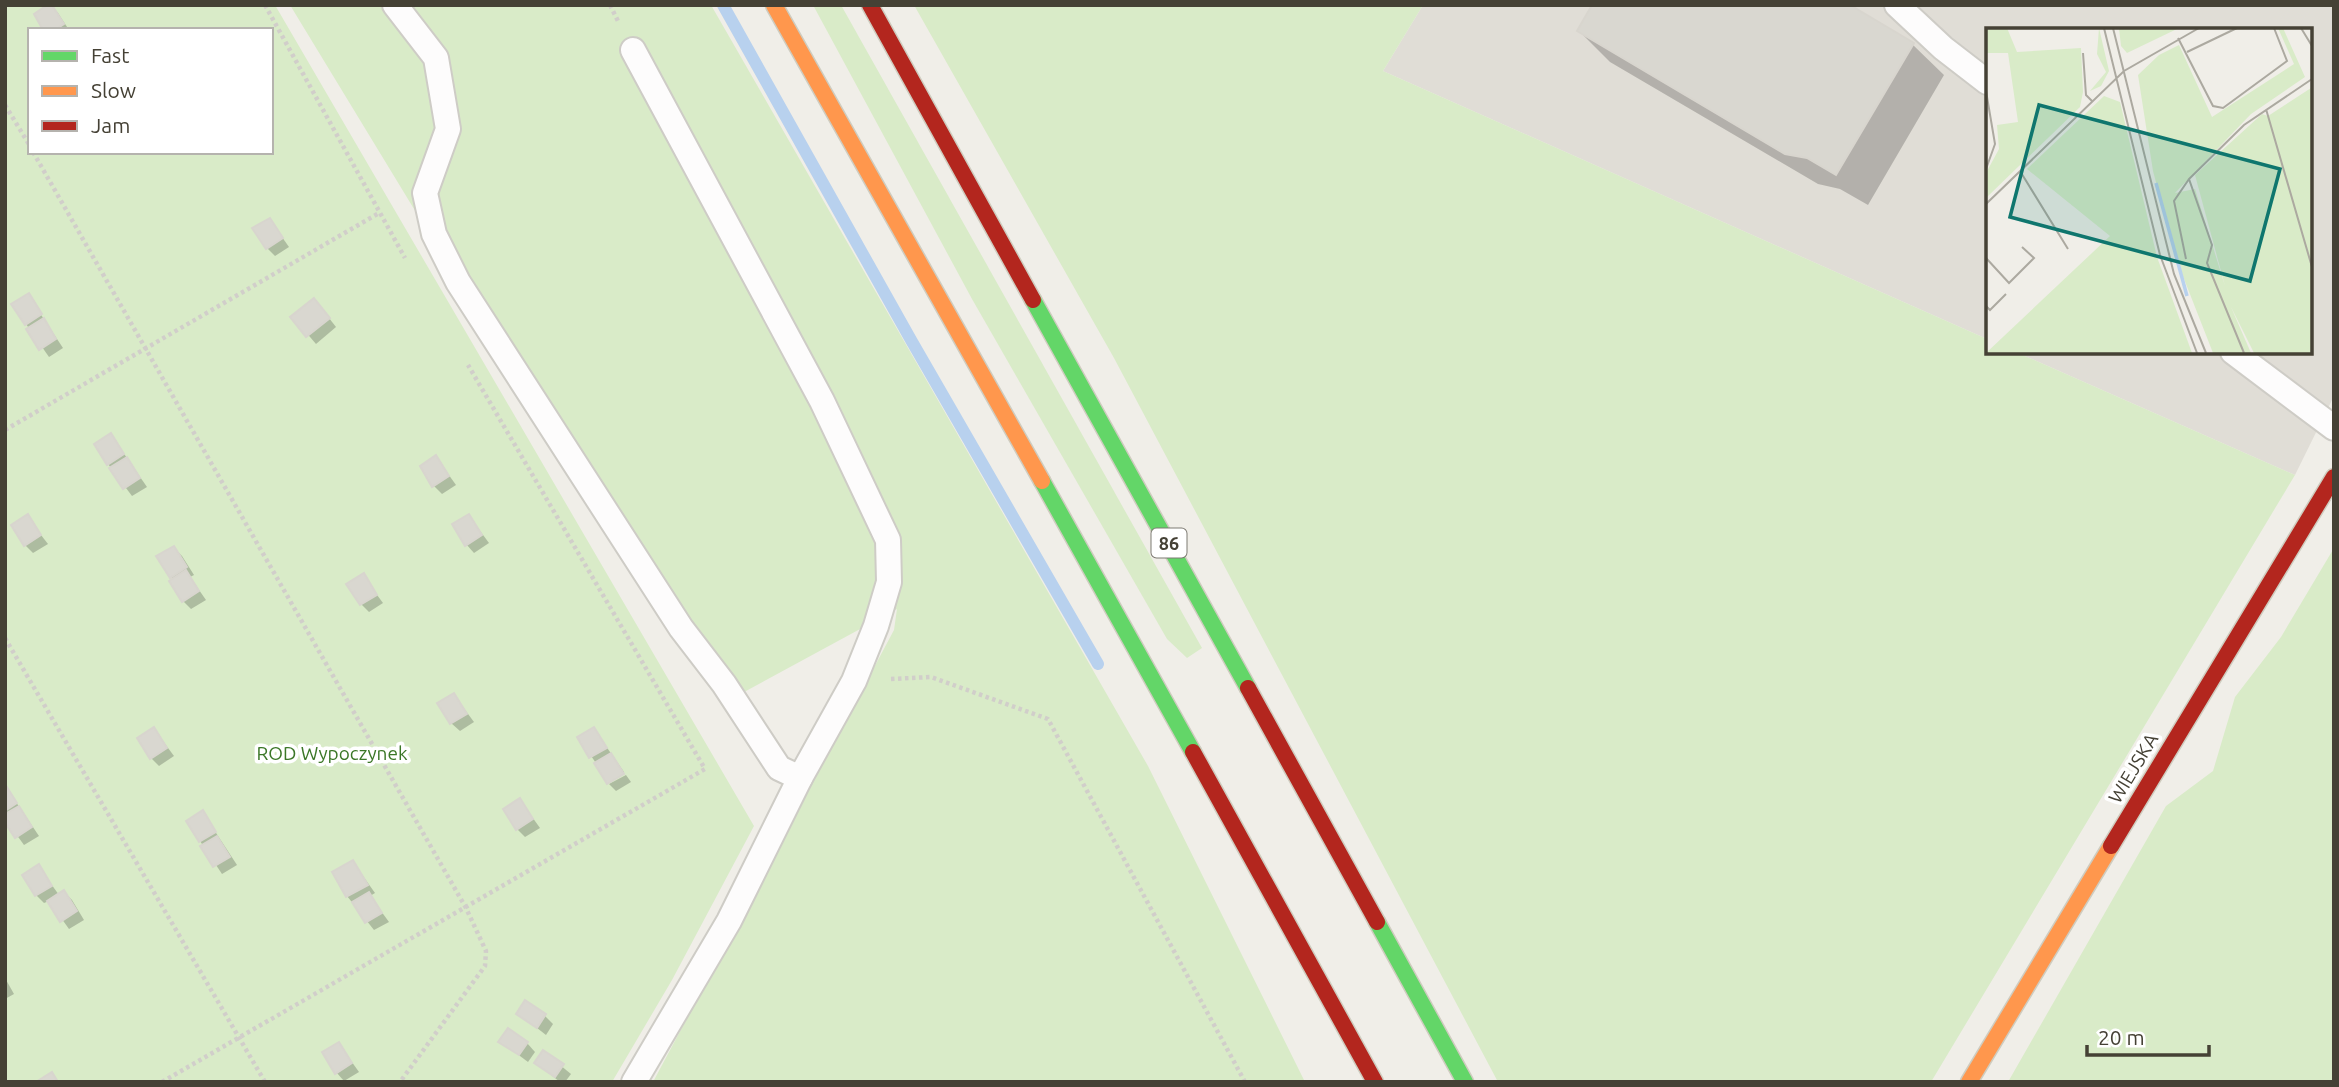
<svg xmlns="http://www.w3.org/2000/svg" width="2339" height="1087" viewBox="0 0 2339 1087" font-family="Ubuntu,sans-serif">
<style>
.industrial{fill:#e0ddd6}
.green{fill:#d9ebc8;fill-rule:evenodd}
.shadow{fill:#0003}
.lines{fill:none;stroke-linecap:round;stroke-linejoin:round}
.stream{stroke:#b8d1ee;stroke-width:12}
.building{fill:#d9d7d0;stroke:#d8d5ce;stroke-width:2}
.lane-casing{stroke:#ceccc6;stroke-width:28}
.fast-casing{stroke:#cfccbf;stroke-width:19}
.slow-casing{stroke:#cfccbf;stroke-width:19}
.jam-casing{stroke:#cfccbf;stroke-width:19}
.path{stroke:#d1ceca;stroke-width:4.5;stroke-dasharray:3.5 3.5;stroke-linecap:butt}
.lane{stroke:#fdfcfc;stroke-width:24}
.fast{stroke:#63d668;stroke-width:16}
.slow{stroke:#ff974d;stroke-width:16}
.jam{stroke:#b3261e;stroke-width:16}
.labels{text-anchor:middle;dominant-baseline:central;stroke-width:7;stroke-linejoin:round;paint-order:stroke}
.shield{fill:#fff;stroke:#7d7a72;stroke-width:2}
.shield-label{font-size:18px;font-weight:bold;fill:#454135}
.park-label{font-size:19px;fill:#3b7727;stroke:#fff}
.street-label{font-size:19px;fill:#454135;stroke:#fff}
.inset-river{fill:none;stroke:#b8d1ee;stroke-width:3.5}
.inset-road{fill:none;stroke:#aca9a0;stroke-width:2}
.view{fill:#0f766e;fill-opacity:0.15;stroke:#0f766e;stroke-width:3.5}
.inset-edge{fill:none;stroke:#454135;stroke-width:3.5}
</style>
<rect width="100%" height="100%" fill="#f0eee8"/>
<polygon class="industrial" points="1423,5 2334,5 2334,396 2295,475 2016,352 2309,352 2309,30 1987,30 1987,339 1383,71"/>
<g class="green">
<path d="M5,5h270l479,821 -82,154 -60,102h-607zM30,30h241v122h-241z"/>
<polygon points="290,5 711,5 1148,766 1305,1082 653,1082 894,630 897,609 722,704 656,607"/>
<polygon points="813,5 841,5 1202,648 1187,658 1167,639 972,299"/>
<polygon points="914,5 1423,5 1383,71 1987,339 1987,352 2016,352 2295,475 1931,1082 1498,1082 1114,358"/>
<polygon points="2334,548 2334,1082 2008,1082 2166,806 2213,771 2235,697 2281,637"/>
</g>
<g class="shadow">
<polygon points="50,5 58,13 69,30 45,30"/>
<polygon points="1846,5 1913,45 1944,75 1868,205 1840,189 1818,184 1610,62 1579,31"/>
<polygon points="270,220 289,247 275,256 267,248"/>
<polygon points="28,295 63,348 49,357 26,324"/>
<polygon points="322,309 336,327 316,344 293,317"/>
<polygon points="111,435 147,487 132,496 108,464"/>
<polygon points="436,457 456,485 442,494 434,486"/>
<polygon points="469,516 489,543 474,553 466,544"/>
<polygon points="27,517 48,544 33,553 25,545"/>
<polygon points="174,548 182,556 194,575 190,577 206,600 191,609 183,601 171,576"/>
<polygon points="363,576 383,603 369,612 361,604"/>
<polygon points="454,695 474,722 460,731 451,723"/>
<polygon points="154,729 174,756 159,766 151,758"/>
<polygon points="594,729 624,772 608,781 579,738"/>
<polygon points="626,775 631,782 616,791 609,784"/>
<polygon points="5,786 39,836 24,845 5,819"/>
<polygon points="520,800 540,828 525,837 517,829"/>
<polygon points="203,813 237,865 222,874 200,841"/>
<polygon points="353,862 375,893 370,896 389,922 374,930 347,896"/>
<polygon points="39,867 59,895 64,892 72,900 84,920 69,929 49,901 44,903 36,895 24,876"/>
<polygon points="5,978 14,994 5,999"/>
<polygon points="518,1013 545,1016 553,1024 546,1035"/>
<polygon points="500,1041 527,1043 535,1052 528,1062"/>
<polygon points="339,1044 359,1072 344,1081 336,1072"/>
<polygon points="544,1052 571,1074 565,1082 560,1082 536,1063"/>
</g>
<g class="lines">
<polyline class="stream" points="723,5 911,340 1098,664"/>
</g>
<g class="building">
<polygon points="47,5 52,5 64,24 55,30 43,30 34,14"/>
<polygon points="1592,5 1850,5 1914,43 1836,175 1807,158 1785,154 1577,31"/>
<polygon points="270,218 283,238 266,249 252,228"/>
<polygon points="29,293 42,314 25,325 11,304"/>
<polygon points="314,298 330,318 306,337 290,317"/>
<polygon points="44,318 56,339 39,350 26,329"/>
<polygon points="111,433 124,454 107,465 94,444"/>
<polygon points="436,455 449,476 432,487 420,466"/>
<polygon points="127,457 140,478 123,489 109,468"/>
<polygon points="28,514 41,535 24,546 11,525"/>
<polygon points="469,514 482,535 465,546 452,524"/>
<polygon points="174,546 187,567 170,578 156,556"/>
<polygon points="186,570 199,591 182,602 169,581"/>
<polygon points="364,573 377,595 360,605 346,584"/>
<polygon points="454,693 467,714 450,724 437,703"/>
<polygon points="154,727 167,748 150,759 137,738"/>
<polygon points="594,727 607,748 589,758 577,737"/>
<polygon points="611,753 624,774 607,784 594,763"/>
<polygon points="5,784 17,803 5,811"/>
<polygon points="520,798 533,819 516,830 503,809"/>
<polygon points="19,806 32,827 15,838 5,823 5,814"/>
<polygon points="203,810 216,832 199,842 186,821"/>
<polygon points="217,836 230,857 213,867 200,846"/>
<polygon points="353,860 368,885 346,897 332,872"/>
<polygon points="39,864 52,886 35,896 22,875"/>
<polygon points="64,890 77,911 60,922 47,901"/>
<polygon points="369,892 382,913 365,923 352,902"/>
<polygon points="525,1000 546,1014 537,1028 516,1014"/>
<polygon points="508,1028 528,1042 519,1055 498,1042"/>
<polygon points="339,1042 352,1063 335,1074 322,1052"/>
<polygon points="543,1050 564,1064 555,1077 534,1063"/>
<polygon points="52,1072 58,1082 36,1082"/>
</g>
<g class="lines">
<g class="lane-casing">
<g id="lane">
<polyline points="395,5 436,58 448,129 425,193 434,234 458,282 681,628 724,684 779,768 800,778 729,921 634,1082"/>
<polyline points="1897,5 1943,48 1987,82"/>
<polyline points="633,50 822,401 888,540 889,582 876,626 854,681 800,778"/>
<polyline points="2233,352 2334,428"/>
</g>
</g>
<g class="fast-casing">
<g id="fast">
<polyline points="1033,300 1248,688"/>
<polyline points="1042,481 1193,752"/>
<polyline points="1377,922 1465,1082"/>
</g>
</g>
<g class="slow-casing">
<g id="slow">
<polyline points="774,5 1042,481"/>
<polyline points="1969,1082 2111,846"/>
</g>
</g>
<g class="jam-casing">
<g id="jam">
<polyline points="870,5 1033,300"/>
<polyline points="1248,688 1377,922"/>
<polyline points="1193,752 1375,1082"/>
<polyline points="2111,846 2334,477"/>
</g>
</g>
<g class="path">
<polyline points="265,5 405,258"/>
<polyline points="610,5 619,23"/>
<polyline points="5,105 30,146"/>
<polyline points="33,152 466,908 486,951 485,966 400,1082"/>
<polyline points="5,430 379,213"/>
<polyline points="5,638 265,1082"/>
<polyline points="891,679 931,677 1048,719 1245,1082"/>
<polyline points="162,1082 705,769 468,365"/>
</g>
<use href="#lane" class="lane"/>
<use href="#fast" class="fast"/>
<use href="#slow" class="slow"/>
<use href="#jam" class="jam"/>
</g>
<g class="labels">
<rect class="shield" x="1151.5" y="528.5" width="35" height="29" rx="5"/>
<g class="shield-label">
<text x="1169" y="543">86</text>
</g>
<g class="park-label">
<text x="332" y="753">ROD Wypoczynek</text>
</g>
<g class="street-label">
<text transform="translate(2133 768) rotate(-59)">WIEJSKA</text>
</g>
</g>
<g transform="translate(1986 28)">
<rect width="326" height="326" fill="#f0eee8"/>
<path d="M0,0h21l10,24 64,-4 2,44 -3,15 -94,91v-25l13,-24 -2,-24 21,-3 -10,-69h-22zM113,0l10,43 -8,15 -11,5 16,-19 -9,-18zM133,0h60l-52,25 -6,-7zM292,0h5l22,49 -54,37 -76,79 20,-4 30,97 -30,-111 67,-61 6,2 43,-28v265h-57l-23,-46 20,46h-38l-36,-92 -24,-90 -15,-96 21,-20 20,-10 33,72 82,-53zM118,68l16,6 37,155 35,96h-206l124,-117 -83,-67z" fill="#d9ebc8"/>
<path class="inset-river" d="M170,155l31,113"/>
<path class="inset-road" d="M118,0l56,227 37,98M127,0l61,246 32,79M315,0l11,18M192,10l35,68 10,2 64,-47 -13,-33M201,24l50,-24M97,25l3,42 6,6M0,63l9,53 -9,25M280,81l46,158M34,143l48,78M0,176l138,-133 75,-43M0,230l23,25 25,-25 -12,-11M200,231l-12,-58 15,-22M0,278l4,4 16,-16M258,325l-37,-90 5,-18 -23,-66 55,-54 68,-46"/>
<path class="view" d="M53,77l241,64 -30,112 -240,-64z"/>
<rect width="326" height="326" class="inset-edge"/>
</g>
<rect width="2339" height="1087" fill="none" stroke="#454135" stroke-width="14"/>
<rect x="28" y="28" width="245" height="126" fill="#ffffff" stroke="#b5b3ae" stroke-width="2"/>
<rect x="42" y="51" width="35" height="10" fill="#63d668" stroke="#b5b3ae" stroke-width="2"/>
<text x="91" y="63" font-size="21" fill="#454135">Fast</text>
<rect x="42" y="86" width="35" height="10" fill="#ff974d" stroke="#b5b3ae" stroke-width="2"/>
<text x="91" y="98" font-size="21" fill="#454135">Slow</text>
<rect x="42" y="121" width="35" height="10" fill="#b3261e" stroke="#b5b3ae" stroke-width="2"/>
<text x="91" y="133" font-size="21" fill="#454135">Jam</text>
<path d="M2087 1045v10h122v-10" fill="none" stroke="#454135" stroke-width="3.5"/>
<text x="2098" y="1045" font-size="21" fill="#454135" stroke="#ffffff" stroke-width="5" paint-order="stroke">20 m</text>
</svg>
